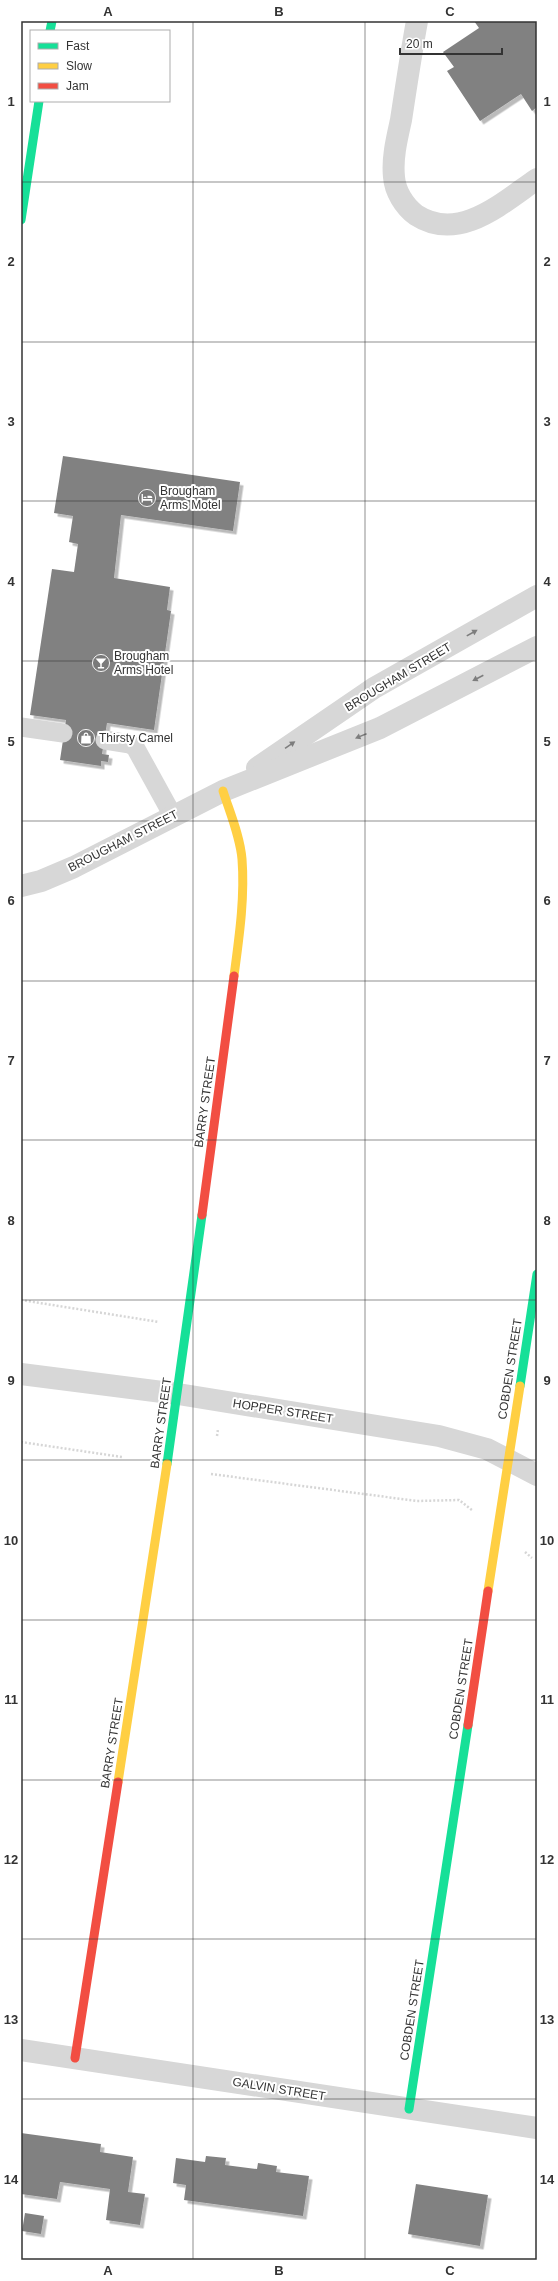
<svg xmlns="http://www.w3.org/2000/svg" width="558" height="2281" viewBox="0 0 558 2281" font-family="Helvetica,sans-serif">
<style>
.building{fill:#818181;filter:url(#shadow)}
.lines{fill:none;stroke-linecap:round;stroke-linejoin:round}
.path{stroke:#d6d6d6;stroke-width:2.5;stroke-dasharray:2 2;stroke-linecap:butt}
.lane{stroke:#d7d7d7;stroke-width:19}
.street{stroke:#d7d7d7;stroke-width:22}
.fast{stroke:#16e098;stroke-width:9}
.slow{stroke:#ffcf43;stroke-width:9}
.jam{stroke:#f24e42;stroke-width:9}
.oneway{fill:#7d7d7d}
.grid{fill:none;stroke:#333;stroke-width:1;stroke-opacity:0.55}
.labels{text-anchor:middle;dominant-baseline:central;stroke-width:4;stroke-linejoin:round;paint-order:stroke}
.poi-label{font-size:12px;fill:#333;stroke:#fff;text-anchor:start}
.street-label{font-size:12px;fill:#333;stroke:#fff}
.neatline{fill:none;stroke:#333;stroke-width:1.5}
.grid-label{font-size:13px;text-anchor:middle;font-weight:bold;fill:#333}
</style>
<defs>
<filter id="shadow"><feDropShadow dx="3.5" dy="3.5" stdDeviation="0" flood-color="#0004"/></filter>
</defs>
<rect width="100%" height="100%" fill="#fff"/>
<g class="building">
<polygon points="474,21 537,21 537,107 532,111 521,94 480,121 447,71 454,67 443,52 479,28"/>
<polygon points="63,456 240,482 233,531 121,515 114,578 170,587 167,610 171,611 154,730 107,723 102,754 109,755 108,762 101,761 101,766 60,760 66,720 30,715 52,569 74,572 78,544 69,542 73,516 54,513"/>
<polygon points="21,2133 101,2144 100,2152 133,2157 128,2192 145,2194 140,2225 106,2220 110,2189 60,2182 57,2199 21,2194"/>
<polygon points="206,2156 226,2158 225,2165 257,2169 258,2163 277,2166 276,2172 309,2176 303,2216 184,2200 186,2185 173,2183 176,2158 205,2162"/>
<polygon points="416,2184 488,2195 480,2246 408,2234"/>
<polygon points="25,2213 44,2216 41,2234 22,2231"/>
</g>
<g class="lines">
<g class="path">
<polyline points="21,1300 159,1322"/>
<polyline points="217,1436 218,1429"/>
<polyline points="21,1442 122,1457"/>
<polyline points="211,1474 417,1501 459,1500 472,1510"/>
<polyline points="525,1552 532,1558"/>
</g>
<g class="lane">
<polyline points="21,727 63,733"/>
<polyline points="105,740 130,744 135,747 173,816"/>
</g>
<g class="street">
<path d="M417,21c-6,33 -11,66 -16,99 -4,18 -9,38 -7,57 1,14 10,29 22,38 43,28 86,-12 121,-36"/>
<polyline points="257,768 374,688 537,596"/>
<polyline points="21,886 41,881 74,867 223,791 380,728 537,647"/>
<polyline points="21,1374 178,1394 439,1436 487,1449 537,1475"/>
<polyline points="21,2050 537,2128"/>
</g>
<g class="fast">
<polyline points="50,31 52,21"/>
<polyline points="21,220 39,101"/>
<polyline points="520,1386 537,1274"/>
<polyline points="167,1464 202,1215"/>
<polyline points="409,2109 468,1725"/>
</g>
<g class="slow">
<path d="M223,791c7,22 17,45 19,68 3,39 -3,79 -8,117"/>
<polyline points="488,1591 520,1386"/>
<polyline points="118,1782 167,1464"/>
</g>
<g class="jam">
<polyline points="202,1215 234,976"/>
<polyline points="468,1725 488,1591"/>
<polyline points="75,2058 118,1782"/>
</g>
</g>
<defs><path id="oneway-solid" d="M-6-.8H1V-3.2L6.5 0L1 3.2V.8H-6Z"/></defs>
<g class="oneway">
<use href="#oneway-solid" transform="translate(472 633) rotate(-29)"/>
<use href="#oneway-solid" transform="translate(478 678) rotate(153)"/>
<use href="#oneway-solid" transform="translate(361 736) rotate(158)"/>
<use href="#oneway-solid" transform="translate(290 745) rotate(-34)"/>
</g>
<path class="grid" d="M193,21v2239M365,21v2239M21,182h516M21,342h516M21,501h516M21,661h516M21,821h516M21,981h516M21,1140h516M21,1300h516M21,1460h516M21,1620h516M21,1780h516M21,1939h516M21,2099h516"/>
<defs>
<g id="hotel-disc" transform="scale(0.9)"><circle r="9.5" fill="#7a7a7a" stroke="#fff"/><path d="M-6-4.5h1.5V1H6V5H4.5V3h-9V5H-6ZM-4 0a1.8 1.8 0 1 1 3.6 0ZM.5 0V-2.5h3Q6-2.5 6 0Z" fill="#fff"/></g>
<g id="bar-disc" transform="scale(0.9)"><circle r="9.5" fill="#7a7a7a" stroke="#fff"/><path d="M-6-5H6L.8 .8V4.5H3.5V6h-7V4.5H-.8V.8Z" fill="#fff"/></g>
<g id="shop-disc" transform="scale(0.9)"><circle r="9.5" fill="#7a7a7a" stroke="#fff"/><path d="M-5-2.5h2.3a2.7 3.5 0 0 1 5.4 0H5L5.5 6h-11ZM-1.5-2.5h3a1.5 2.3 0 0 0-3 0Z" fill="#fff"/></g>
</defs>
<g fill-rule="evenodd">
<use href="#hotel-disc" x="147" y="498"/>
<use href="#bar-disc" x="101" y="663"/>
<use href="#shop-disc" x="86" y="738"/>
</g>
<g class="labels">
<g class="poi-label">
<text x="160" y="491">Brougham<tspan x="160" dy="14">Arms Motel</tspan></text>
<text x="114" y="656">Brougham<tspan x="114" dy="14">Arms Hotel</tspan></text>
<text x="99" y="738">Thirsty Camel</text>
</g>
<g class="street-label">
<text transform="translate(398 677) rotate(-31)">BROUGHAM STREET</text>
<text transform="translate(123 841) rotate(-27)">BROUGHAM STREET</text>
<text transform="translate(205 1102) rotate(-82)">BARRY STREET</text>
<text transform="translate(510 1369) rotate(-81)">COBDEN STREET</text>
<text transform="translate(283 1411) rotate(9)">HOPPER STREET</text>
<text transform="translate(161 1423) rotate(-82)">BARRY STREET</text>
<text transform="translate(461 1689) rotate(-81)">COBDEN STREET</text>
<text transform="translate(112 1743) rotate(-81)">BARRY STREET</text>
<text transform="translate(412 2010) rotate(-81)">COBDEN STREET</text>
<text transform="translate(279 2089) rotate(9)">GALVIN STREET</text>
</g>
</g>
<rect width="558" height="2281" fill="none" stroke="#ffffff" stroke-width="44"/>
<rect x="30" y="30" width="140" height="72" fill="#ffffff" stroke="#adadad"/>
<rect x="38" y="43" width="20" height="6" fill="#16e098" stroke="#adadad"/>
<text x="66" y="50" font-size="12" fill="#333333">Fast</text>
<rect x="38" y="63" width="20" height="6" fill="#ffcf43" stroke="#adadad"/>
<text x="66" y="70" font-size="12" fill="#333333">Slow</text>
<rect x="38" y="83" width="20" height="6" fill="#f24e42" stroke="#adadad"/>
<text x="66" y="90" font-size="12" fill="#333333">Jam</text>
<path d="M400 48v6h102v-6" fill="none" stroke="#333333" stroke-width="2"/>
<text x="406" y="48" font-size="12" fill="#333333" stroke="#ffffff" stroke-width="3" paint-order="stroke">20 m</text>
<rect x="22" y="22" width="514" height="2237" class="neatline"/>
<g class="grid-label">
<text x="108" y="16">A</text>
<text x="279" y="16">B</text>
<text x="450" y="16">C</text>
<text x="11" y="106">1</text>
<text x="547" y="106">1</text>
<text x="11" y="266">2</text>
<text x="547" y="266">2</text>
<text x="11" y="426">3</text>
<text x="547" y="426">3</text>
<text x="11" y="586">4</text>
<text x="547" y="586">4</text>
<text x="11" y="746">5</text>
<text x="547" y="746">5</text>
<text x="11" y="905">6</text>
<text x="547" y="905">6</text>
<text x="11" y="1065">7</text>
<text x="547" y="1065">7</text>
<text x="11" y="1225">8</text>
<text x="547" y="1225">8</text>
<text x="11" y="1385">9</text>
<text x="547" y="1385">9</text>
<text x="11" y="1545">10</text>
<text x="547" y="1545">10</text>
<text x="11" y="1704">11</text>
<text x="547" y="1704">11</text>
<text x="11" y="1864">12</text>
<text x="547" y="1864">12</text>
<text x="11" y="2024">13</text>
<text x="547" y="2024">13</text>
<text x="11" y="2184">14</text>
<text x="547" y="2184">14</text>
<text x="108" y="2275">A</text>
<text x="279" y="2275">B</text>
<text x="450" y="2275">C</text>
</g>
</svg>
